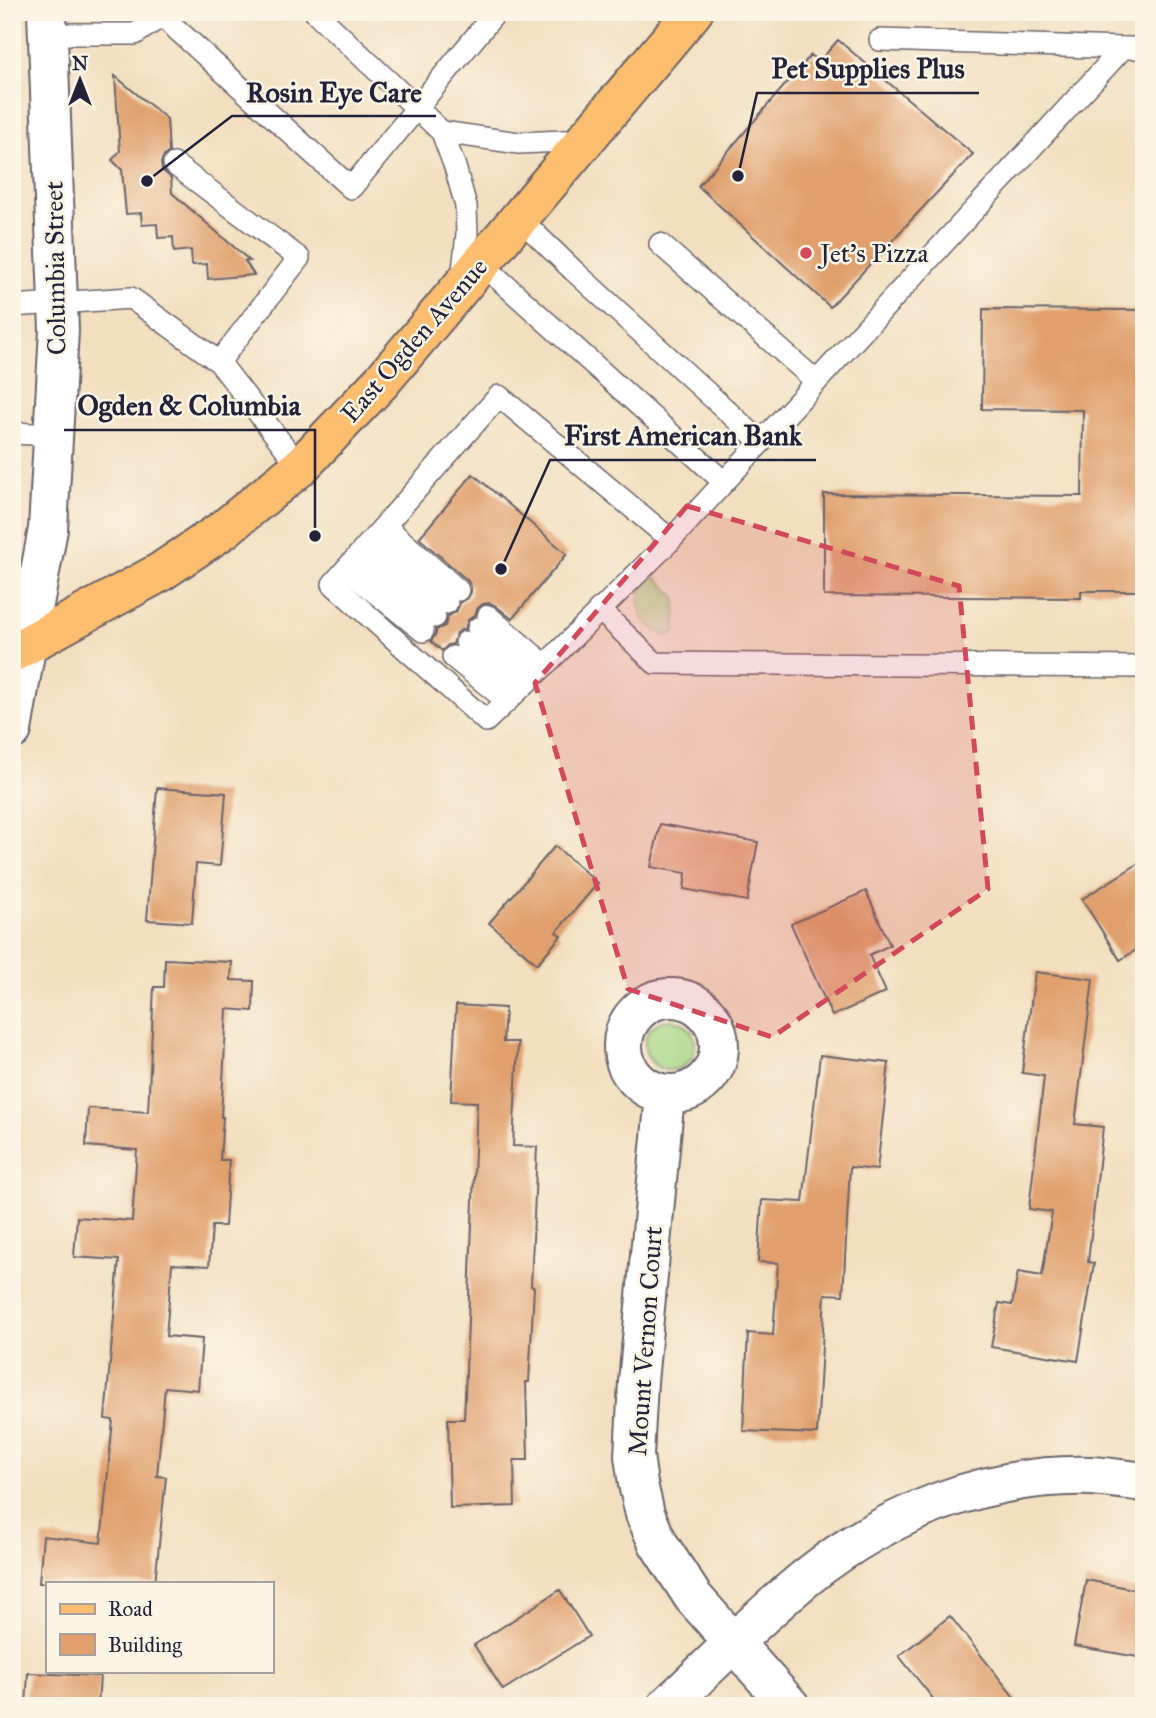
<svg xmlns="http://www.w3.org/2000/svg" width="1156" height="1718" viewBox="0 0 1156 1718" font-family="'IM FELL Great Primer',serif">
<style>
.green{fill:#a5d684;stroke:#647c60;stroke-width:2}
.building{fill:#e09f6c}
.lines{fill:none;stroke-linecap:round;stroke-linejoin:round}
.service-casing{stroke:#6b646a;stroke-width:24}
.minor-casing{stroke:#6b646a;stroke-width:42}
.primary-casing{stroke:#6b646a;stroke-width:42}
.service{stroke:#fff;stroke-width:21}
.minor{stroke:#fff;stroke-width:38}
.primary{stroke:#fcbd6e;stroke-width:38}
.marked{fill:#d1495b;fill-opacity:0.2;stroke:#d1495b;stroke-width:5;stroke-dasharray:14 9;stroke-linejoin:round}
.poi-dot{fill:#d1495b;stroke:#fcf5e5;stroke-width:2.5}
.labels{text-anchor:middle;dominant-baseline:central;stroke-width:5;stroke-linejoin:round;paint-order:stroke}
.poi-label{font-size:26px;fill:#22223b;stroke:#fcf5e5;text-anchor:start}
.street-label{font-size:26px;fill:#22223b;stroke:#fcf5e5}
.leader{fill:none;stroke:#22223b;stroke-width:2.5}
.callout-dot{fill:#22223b;stroke:#fcf5e5;stroke-width:2.5}
.callout-label{font-size:28px;text-anchor:middle;font-weight:bold;fill:#22223b;stroke:#fcf5e5;stroke-width:5;stroke-linejoin:round;paint-order:stroke}
</style>
<rect width="100%" height="100%" fill="#fcf5e5"/>
<filter id="ink" filterUnits="userSpaceOnUse"><feTurbulence type="fractalNoise" baseFrequency=".0143" numOctaves="2"/><feDisplacementMap in="SourceGraphic" scale="14" xChannelSelector="R" yChannelSelector="G"/><feConvolveMatrix kernelMatrix="1 2 1 2 8 2 1 2 1" color-interpolation-filters="sRGB"/></filter>
<filter id="wash" filterUnits="userSpaceOnUse"><feTurbulence type="fractalNoise" baseFrequency=".00686" numOctaves="4" result="noise"/><feDisplacementMap in="SourceGraphic" scale="28" xChannelSelector="R" yChannelSelector="G"/><feGaussianBlur stdDeviation="1.57" result="paint"/><feColorMatrix in="noise" values="0 0 0 0 0 0 0 0 0 0 0 0 0 0 0 0 0 1.4 0 .05"/><feComposite in="paint" operator="in"/></filter>
<g filter="url(#wash)">
<rect width="100%" height="100%" fill="#f2dfc0"/>
<g class="green">
<path d="M653,577l5,2 18,19v33l-3,3 -9,2c-6,-5 -14,-9 -18,-14 -9,-13 -10,-39 7,-45z"/>
<circle cx="670" cy="1045" r="25"/>
</g>
<g id="blocks">
<g class="building">
<polygon points="838,40 973,154 830,307 698,186 811,55 819,62"/>
<polygon points="115,76 167,119 169,152 163,157 161,163 162,170 171,178 172,193 250,261 245,261 254,275 208,279 207,264 192,265 191,250 174,252 173,237 158,238 157,224 142,225 141,213 126,214 122,170 112,160 120,151"/>
<polygon points="983,309 1144,310 1144,591 1081,591 1081,598 824,596 824,494 1082,496 1083,410 982,409"/>
<polygon points="473,474 567,554 512,619 496,606 490,603 483,604 478,608 475,615 468,620 465,629 461,630 456,634 453,644 448,645 442,651 431,641 436,634 436,630 445,626 448,616 456,612 460,603 468,598 471,592 471,586 467,580 419,538"/>
<polygon points="157,788 226,793 220,866 196,864 192,923 147,920"/>
<polygon points="660,824 758,842 747,901 684,889 686,873 651,867"/>
<polygon points="555,846 598,883 556,932 561,936 537,964 489,923"/>
<polygon points="1144,860 1144,945 1120,960 1082,899"/>
<polygon points="866,891 890,945 869,955 886,992 832,1016 791,924"/>
<polygon points="165,959 232,962 231,980 254,981 253,1011 227,1009 221,1117 223,1117 220,1160 229,1160 225,1226 212,1226 209,1266 172,1264 166,1336 202,1339 198,1390 165,1387 157,1476 166,1477 155,1583 39,1583 43,1536 101,1543 113,1420 105,1419 119,1260 74,1257 77,1217 132,1221 137,1150 86,1146 88,1108 148,1112 154,987 164,987"/>
<polygon points="1035,972 1093,979 1075,1124 1103,1127 1088,1262 1094,1263 1078,1361 991,1347 999,1303 1012,1305 1018,1272 1042,1276 1052,1212 1029,1209 1044,1076 1022,1073"/>
<polygon points="456,1005 505,1008 503,1042 518,1042 513,1146 537,1147 531,1286 534,1287 529,1382 526,1382 528,1460 514,1460 515,1506 450,1508 448,1419 464,1419 477,1102 451,1101"/>
<polygon points="820,1055 889,1063 877,1170 850,1167 843,1295 825,1294 817,1434 743,1431 748,1333 773,1335 778,1263 758,1262 762,1200 803,1202"/>
<polygon points="1086,1580 1144,1591 1144,1658 1074,1646"/>
<polygon points="560,1590 589,1636 503,1690 474,1645"/>
<polygon points="950,1616 1021,1706 939,1706 899,1656"/>
<polygon points="28,1673 100,1676 98,1706 26,1706"/>
</g>
</g>
</g>
<g filter="url(#ink)">
<use href="#blocks" fill-opacity="0" stroke="#6b646a" stroke-width="2"/>
<g class="lines">
<g class="service-casing">
<g id="service">
<polyline points="166,12 162,16 351,188 496,12"/>
<polyline points="315,12 442,132 455,167 466,206 467,234 462,280"/>
<polyline points="48,34 135,34 162,16"/>
<polyline points="880,40 1123,48"/>
<polyline points="442,132 519,143 585,140"/>
<polyline points="174,164 299,258 219,362"/>
<polyline points="519,218 574,271 761,442"/>
<polyline points="660,244 816,381"/>
<polyline points="481,263 724,482"/>
<polyline points="12,306 131,298 219,362 300,467"/>
<polyline points="12,433 54,435"/>
<polyline points="385,526 458,590"/>
<polyline points="373,540 447,603"/>
<polyline points="671,540 499,396 333,584 486,721 545,665 671,540 1123,48 1144,48"/>
<polyline points="360,555 435,617"/>
<polyline points="346,569 423,631"/>
<polyline points="599,609 655,663 1144,667"/>
<polyline points="488,616 545,665"/>
<polyline points="478,628 534,675"/>
<polyline points="466,642 520,688"/>
<polyline points="453,657 507,701"/>
</g>
</g>
<g class="minor-casing">
<g id="minor">
<polyline points="12,730 26,647 48,529 59,330 47,12"/>
<circle cx="671" cy="1046" r="48"/>
<polyline points="665,1095 638,1382 634,1456 638,1484 645,1514 658,1543 693,1597 790,1706"/>
<path d="M667,1706c46,-43 91,-89 140,-129 80,-64 181,-104 284,-101 18,1 35,4 53,6"/>
</g>
</g>
<g class="primary-casing">
<polyline id="primary" points="12,653 159,573 223,530 300,467 381,382 693,12"/>
</g>
<use href="#service" class="service"/>
<use href="#minor" class="minor"/>
<use href="#primary" class="primary"/>
</g>
</g>
<path class="marked" d="M687,506l272,80 29,303 -216,148 -144,-48 -93,-306z"/>
<circle class="poi-dot" cx="806" cy="253" r="7"/>
<g class="labels">
<g class="poi-label">
<text x="820" y="253">Jet's Pizza</text>
</g>
<g class="street-label">
<text transform="translate(55 268) rotate(-91)">Columbia Street</text>
<text transform="translate(414 340) rotate(-49)">East Ogden Avenue</text>
<text transform="translate(645 1341) rotate(-86)">Mount Vernon Court</text>
</g>
</g>
<path class="leader" d="M738 176L757 93H979M147 181L232 116H436M315 536L315 430H64M501 569L550 460H816"/>
<g class="callout-dot">
<circle cx="738" cy="176" r="7"/>
<circle cx="147" cy="181" r="7"/>
<circle cx="315" cy="536" r="7"/>
<circle cx="501" cy="569" r="7"/>
</g>
<g class="callout-label">
<text x="868" y="78">Pet Supplies Plus</text>
<text x="334" y="102">Rosin Eye Care</text>
<text x="189" y="415">Ogden &amp; Columbia</text>
<text x="683" y="445">First American Bank</text>
</g>
<rect width="1156" height="1718" fill="none" stroke="#fcf5e5" stroke-width="42"/>
<rect x="46" y="1582" width="228" height="91" fill="#fcf5e5" stroke="#a5a1a1" stroke-width="2"/>
<rect x="60" y="1604" width="35" height="10" fill="#fcbd6e" stroke="#a5a1a1" stroke-width="2"/>
<text x="108" y="1616" font-size="21" fill="#22223b">Road</text>
<rect x="60" y="1634" width="35" height="21" fill="#e09f6c" stroke="#a5a1a1" stroke-width="2"/>
<text x="108" y="1652" font-size="21" fill="#22223b">Building</text>
<g transform="translate(80 80)" stroke="#fcf5e5" stroke-width="5" paint-order="stroke">
<path d="M0-5L12 26L0 18L-12 26Z" fill="#22223b"/>
<text y="-10" font-size="19" font-weight="bold" text-anchor="middle" fill="#22223b">N</text>
</g>
</svg>
